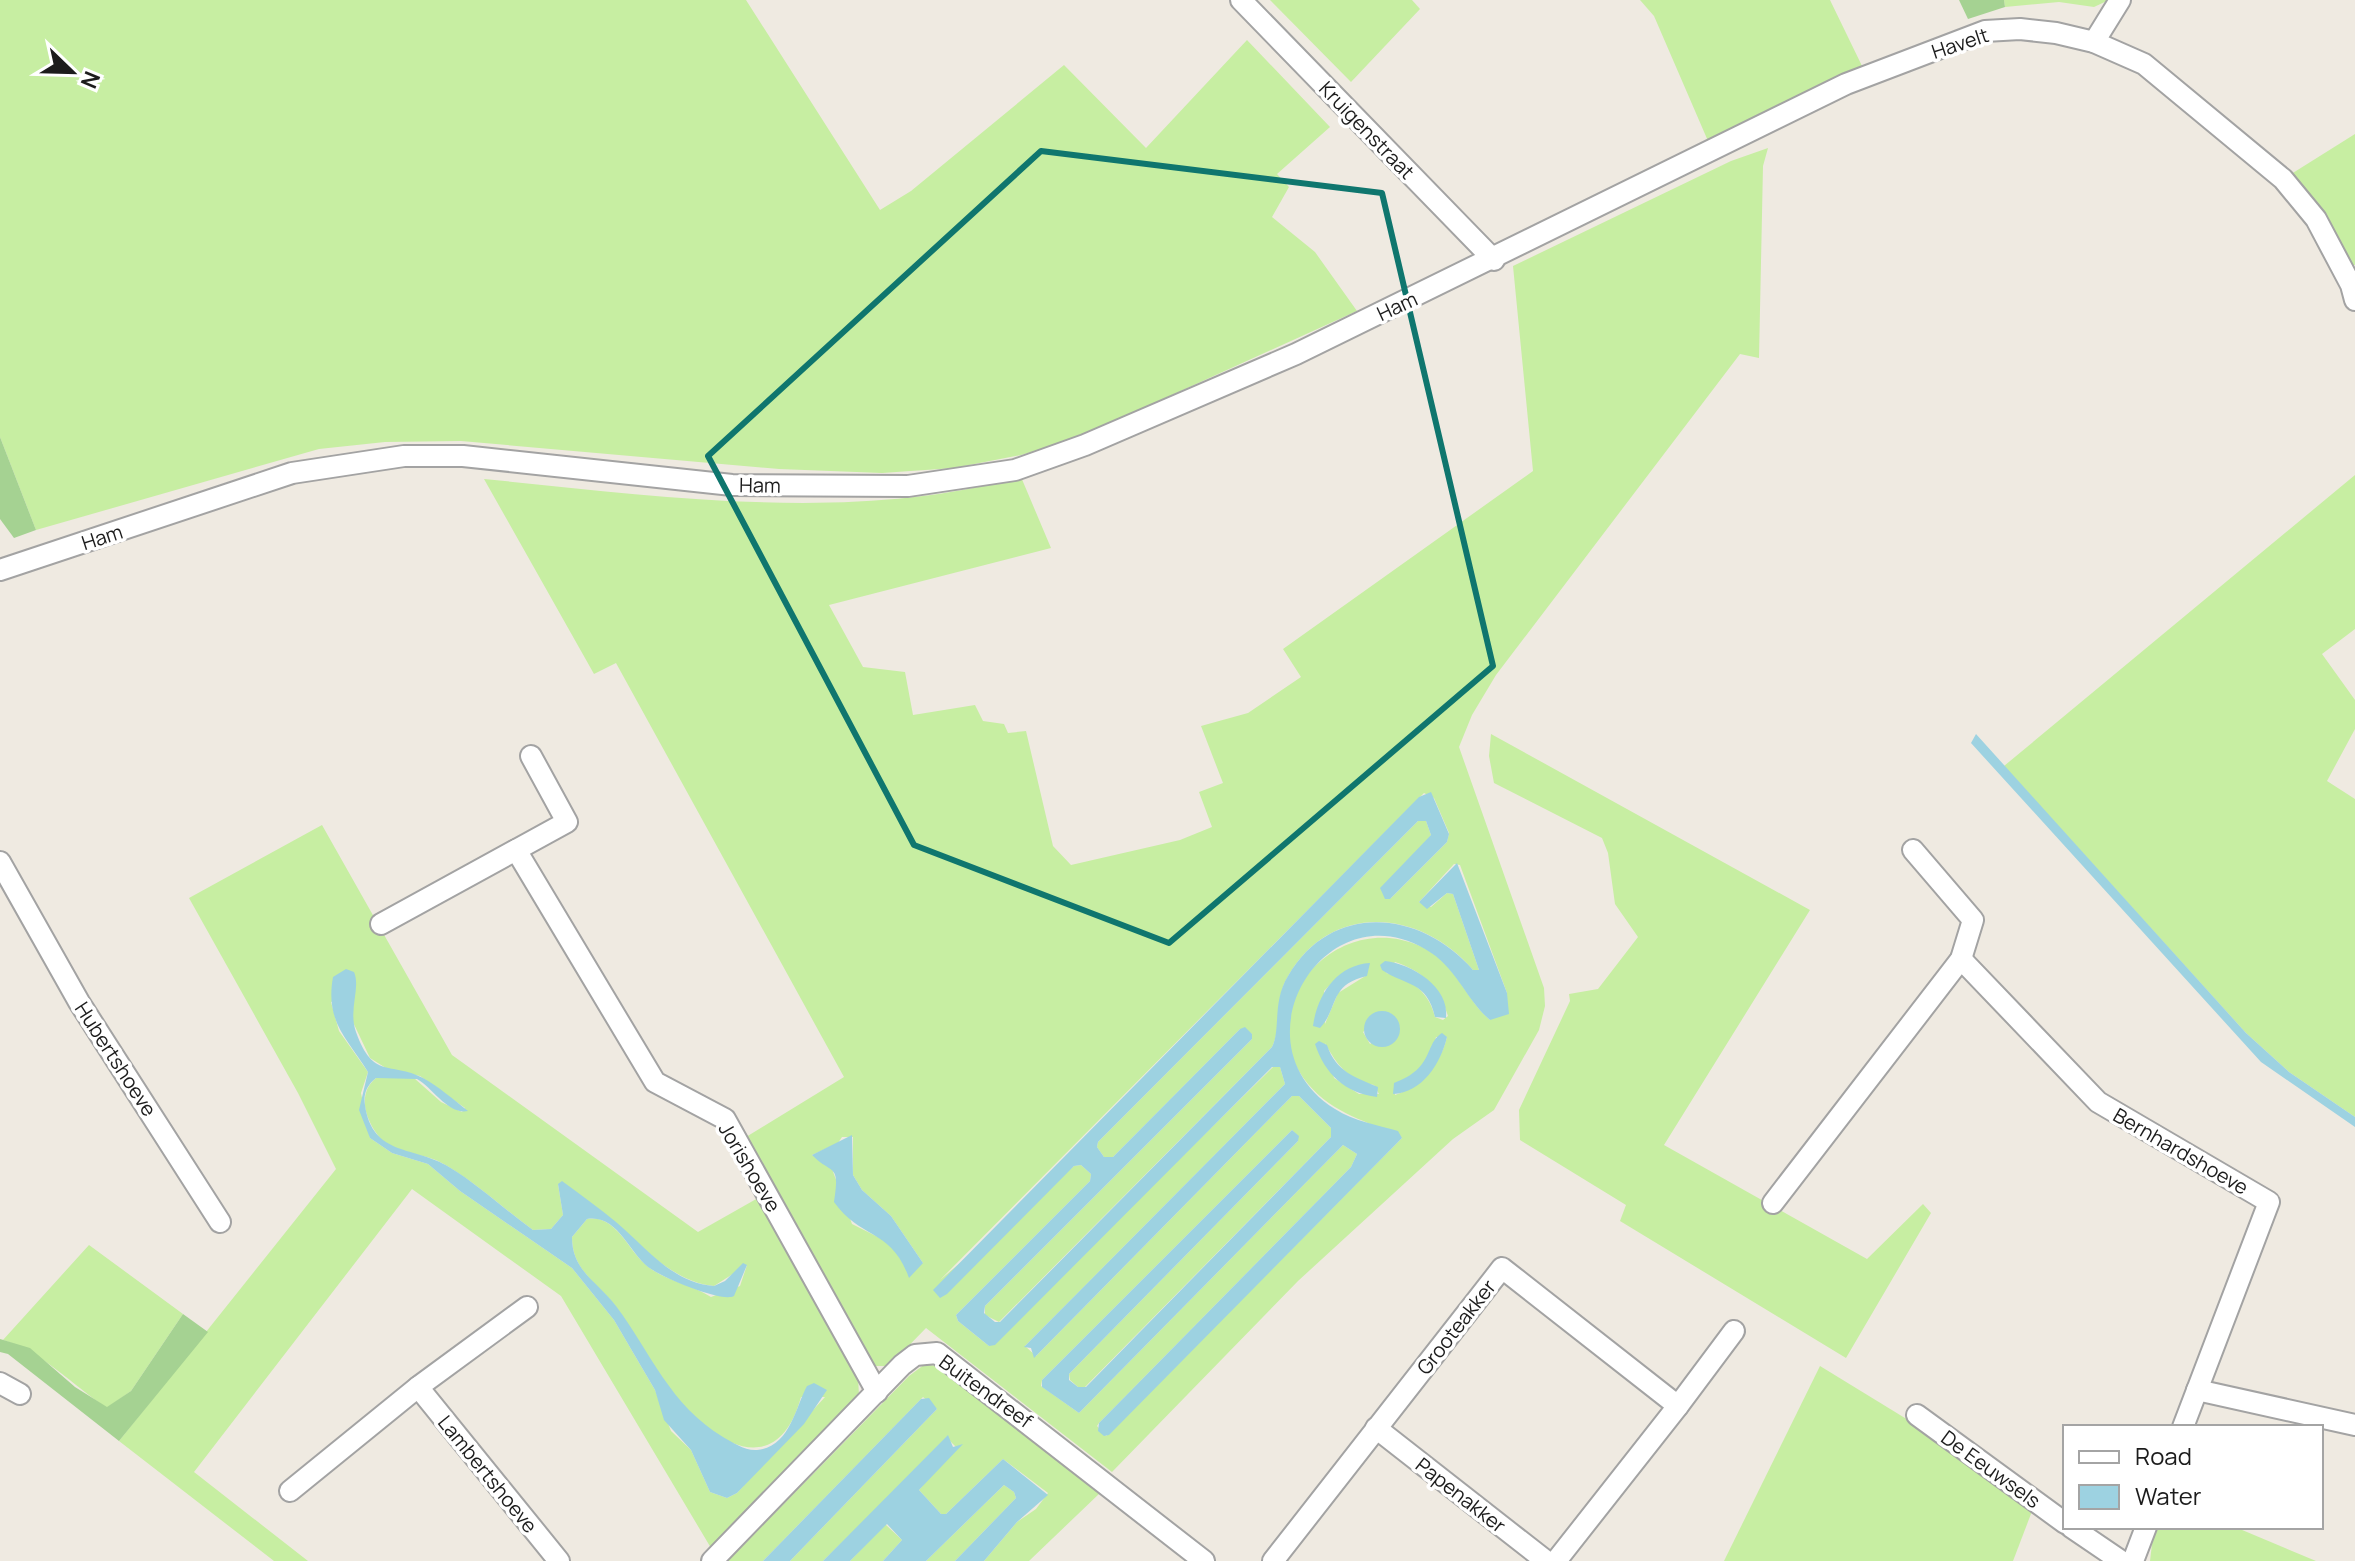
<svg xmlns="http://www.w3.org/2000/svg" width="2355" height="1561" viewBox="0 0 2355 1561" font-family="Manrope,sans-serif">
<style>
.grass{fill:#c7eea2;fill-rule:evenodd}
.forest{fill:#a5d292}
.water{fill:#9dd2e1}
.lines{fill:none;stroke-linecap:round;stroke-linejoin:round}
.minor-casing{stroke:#a3a3a3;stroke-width:24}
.minor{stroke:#fff;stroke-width:20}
.marked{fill:none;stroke:#0f766e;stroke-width:6;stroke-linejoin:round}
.labels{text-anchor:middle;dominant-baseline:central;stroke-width:7;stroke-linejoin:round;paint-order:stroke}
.street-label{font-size:20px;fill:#1c1c1c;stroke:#fff}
</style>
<rect width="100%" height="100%" fill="#efeae1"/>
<g class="grass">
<polygon points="0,0 746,0 880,210 911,191 1064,65 1146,148 1247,40 1330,127 1277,174 1289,187 1272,217 1315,252 1357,311 1075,439 1021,455 954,468 882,473 779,469 461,441 385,442 319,449 36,530 0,437"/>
<polygon points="1270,0 1412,0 1420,9 1351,82"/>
<polygon points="1640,0 1830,0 1863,68 1708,141 1654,16"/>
<polygon points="2004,0 2109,0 2094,7 2059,2 2005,7"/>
<polygon points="2355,134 2355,265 2341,266 2283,179"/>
<path d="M1768,148l-5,18 -4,192 -19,-4 -244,321 -24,40 -13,32 85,241 1,18 -6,24 -45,80 -41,29 -155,142 -186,191 -186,-144 -37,38h-15l-128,-229 98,-60 -228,-414 -22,11 -110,-195c175,17 365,45 537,-2l30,71 -222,57 34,62 42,5 8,43 62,-10 8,16 21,3 4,9 18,-2 27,115 18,19 109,-25 32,-13 -13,-35 24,-9 -22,-57 47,-13 53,-36 -18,-28 250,-178 -20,-205 218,-105zM1424,793l10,5 15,35 -2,9 -57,57 41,-64 -5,-14h-8l-320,321 -1,5 7,10h9l127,-128 12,5v5l-267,267v9l14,7 273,-275c10,-20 3,-47 14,-67 42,-79 134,-72 187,-10h6l-26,-76 -6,-1 -16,14 -12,-5 35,-38 6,1 47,128 -17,27c-26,-22 -34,-58 -70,-74 -86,-38 -173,64 -112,138 25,30 60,37 94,54l-296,298 -9,-10 2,-3 252,-256 6,-13 -14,-9 -264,268 -38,-27 1,-6 250,-250 6,6v5l-229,233 1,6 8,7h7l246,-250v-9l-32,-32h-7l-256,260 -11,-10 260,-262 -5,-17h-7l-284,279 -31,-25 -2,-6 134,-134 1,-7 -10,-9 -7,1 -134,114zM1395,962c28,9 45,26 53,54l-5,4 -8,-3c-6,-25 -24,-39 -49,-44zM1340,975h27l-29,18 -13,31 -1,-33zM1390,1013l9,11 -29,20 -7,-12zM1436,1037h11c-6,26 -26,49 -52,58l-1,-11c23,-9 37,-23 42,-47zM1325,1043c12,22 23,37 49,42l5,9h-20l-25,-16zM842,1137h11v38l9,15 29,26 32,47h-20l-13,-20 -38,-19 -21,-58 -19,-11 26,-12z"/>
<polygon points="2355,475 2355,629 2322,654 2355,700 2355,729 2327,781 2355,799 2355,1117 2289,1072 2246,1033 2004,766"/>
<polygon points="1491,734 1810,910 1664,1145 1867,1259 1923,1204 1931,1213 1846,1358 1620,1221 1626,1205 1520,1140 1519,1110 1570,1001 1569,994 1598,989 1638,937 1615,904 1608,853 1602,838 1494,783 1489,756"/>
<path d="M322,825l130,230 246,177 60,-34 100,178 1,20 -148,152 -150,-252 -149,-107 -218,283 114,89h-34l-155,-120 217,-272 -38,-76 -109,-195zM353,995l-2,23 19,40 19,12 31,6 45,32 -3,4 -21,-10 -27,-24h-38c-20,16 -10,44 5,61 14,16 38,13 57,22 35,18 64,47 95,69l18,-1 12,-14 -5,-31 85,64c18,17 45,36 71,38l33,-21 -7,21 -29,11c-21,-14 -49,-16 -67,-34 -17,-15 -29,-49 -57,-44l-15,18c0,36 29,47 47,74 16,26 31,53 49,78 39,50 108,98 133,8h24l-88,96 -10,5 -17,-6 -19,-42 -20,-19 -16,-41 -41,-70 -42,-52 -112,-77 -32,-27 -36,-11 -22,-15 -9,-45 7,-21 -29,-41 -8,-29z"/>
<path d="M89,1245l94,69 -52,77 -24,17c-35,-23 -64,-56 -104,-68z"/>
<polygon points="925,1364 942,1367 1100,1493 1029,1561 984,1561 1017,1522 1036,1509 1048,1493 1003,1459 946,1514 941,1514 919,1490 956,1447 948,1439 823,1561 790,1561 937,1409 923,1397 763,1561 728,1561 909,1376"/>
<polygon points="1820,1366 1949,1445 2034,1506 2013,1561 1724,1561"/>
<polygon points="1004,1485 1014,1492 1016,1498 955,1561 926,1561"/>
<polygon points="885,1524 902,1540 883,1561 850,1561"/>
<polygon points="2154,1527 2235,1527 2316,1561 2150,1561"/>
</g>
<g class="forest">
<polygon points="1959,0 2004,0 2005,7 1968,19"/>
<polygon points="0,437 36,530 14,538 0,519"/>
<polygon points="183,1314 208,1332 119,1441 8,1354 0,1352 0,1339 30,1348 75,1387 107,1407 131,1391"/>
</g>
<g class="water">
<polygon points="1976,734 2246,1033 2289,1072 2355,1117 2355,1127 2261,1062 1971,743"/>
<path d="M1431,792l18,42 -2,8 -57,57h-5l-5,-11 51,-53 -5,-14h-8l-320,321 -1,5 7,10h9l127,-128 5,-2 7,7v5l-267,267 -1,7 11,9h5l272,-275c9,-18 0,-45 16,-71 44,-75 133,-66 185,-6h6l-26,-76 -6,-1 -20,16 -8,-7 38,-39 50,130 2,21 -19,6c-25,-21 -33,-53 -65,-71 -101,-59 -193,95 -90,160 19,12 42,16 63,22l4,7 -293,297 -5,1 -6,-5 1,-8 252,-256 6,-13 -14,-9 -264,268 -37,-26v-7l250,-250 7,6 -1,5 -229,233v6l9,7h8l245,-250v-9l-32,-32h-7l-258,262 -3,-10 -7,-1 261,-263 -5,-17h-8l-277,278 -6,1 -31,-25 -2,-6 134,-134 1,-7 -10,-9 -7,1 -127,128 -7,4 -7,-8 486,-493z"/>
<path d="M1385,961c27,3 65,26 61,57l-11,-1c-8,-36 -29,-31 -53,-47l-2,-5z"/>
<path d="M1370,963l-3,13c-39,9 -28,32 -47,52l-7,-2c4,-30 23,-61 57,-63z"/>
<path d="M346,969l8,3c7,16 -6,37 2,60 17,48 34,29 67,46 15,8 31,22 45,33 -20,4 -35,-23 -51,-32l-41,-1c-9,7 -13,16 -11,27 7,52 51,41 84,62 30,18 56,43 84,63l18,-1 12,-14 -5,-31 4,-3c18,13 37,27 54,41 30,25 56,61 98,64l11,-5 18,-18 4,2 -13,31c-12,7 -73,-19 -86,-29 -19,-15 -31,-53 -61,-48l-15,18c0,34 25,44 44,69 35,47 54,99 107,131 9,5 22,14 34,13 33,-3 38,-42 50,-64l7,-3 13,7 -23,34 -67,69 -10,5 -17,-6 -19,-42 -27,-30 -9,-30 -41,-70 -42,-52 -112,-77 -32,-27 -36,-11 -22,-15 -11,-28 9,-38c-21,-34 -43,-50 -35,-95z"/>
<circle cx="1382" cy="1029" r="18"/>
<path d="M1442,1033l5,4c-6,26 -25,56 -54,57l1,-11c41,-15 30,-39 48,-50z"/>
<path d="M1319,1041l8,4c9,27 28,32 51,42l-1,10c-32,-4 -52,-23 -62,-53z"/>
<path d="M852,1135l1,40 9,15 29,26 32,47 -14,15c-18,-50 -48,-38 -75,-76 6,-40 -1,-26 -22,-47z"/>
<polygon points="929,1398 937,1409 790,1561 763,1561 921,1399"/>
<polygon points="948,1435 953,1447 963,1444 919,1490 941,1514 946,1514 1003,1459 1048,1495 1017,1522 984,1561 955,1561 1016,1498 1014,1492 1004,1485 926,1561 883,1561 902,1540 887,1524 850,1561 823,1561"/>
</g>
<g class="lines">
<g class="minor-casing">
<g id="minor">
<polyline points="1241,0 1494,260"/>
<polyline points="2094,42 2120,0"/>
<polyline points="0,570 292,473 404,456 463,456 732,485 908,486 1015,470 1085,445 1296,354 1846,84 1985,31 2020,29 2056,33 2094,42 2144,64 2283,179 2316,219 2351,285 2355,300"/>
<polyline points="516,850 655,1082 725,1119 877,1392"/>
<polyline points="0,862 79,1002 220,1222"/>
<polyline points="381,924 567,822 531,756"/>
<polyline points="1961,959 2098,1102 2269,1202 2183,1427"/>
<polyline points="1773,1203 1961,959 1973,920 1913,850"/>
<polyline points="0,1383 20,1394"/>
<polyline points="418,1387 559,1561"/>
<polyline points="2197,1390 2355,1425"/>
<polyline points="1678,1406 1734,1331"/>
<polyline points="1917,1415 2065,1523"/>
<polyline points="1376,1428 1546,1561"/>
<polyline points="290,1491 418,1387 527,1307"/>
<polyline points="2071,1527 2121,1561"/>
<polyline points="712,1561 902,1365 915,1355 937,1353 1204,1561"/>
<polyline points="1273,1561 1502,1268 1678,1406 1556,1561"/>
<polyline points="2133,1561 2146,1527"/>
</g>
</g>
<use href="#minor" class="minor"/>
</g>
<path class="marked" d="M1041,151l341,42 111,473 -324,277 -255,-98 -206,-389z"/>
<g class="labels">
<g class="street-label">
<text transform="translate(1960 43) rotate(-18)">Havelt</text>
<text transform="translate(1367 130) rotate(46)">Kruigenstraat</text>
<text transform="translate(1397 306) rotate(-25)">Ham</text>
<text transform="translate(760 485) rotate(1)">Ham</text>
<text transform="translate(102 537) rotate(-18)">Ham</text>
<text transform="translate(116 1059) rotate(57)">Hubertshoeve</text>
<text transform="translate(2181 1151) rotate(30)">Bernhardshoeve</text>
<text transform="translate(750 1167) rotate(59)">Jorishoeve</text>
<text transform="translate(1456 1327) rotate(-52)">Grooteakker</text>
<text transform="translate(986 1391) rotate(36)">Buitendreef</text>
<text transform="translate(1991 1469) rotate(36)">De Eeuwsels</text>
<text transform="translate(488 1474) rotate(51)">Lambertshoeve</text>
<text transform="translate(1461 1495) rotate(38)">Papenakker</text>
</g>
</g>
<rect x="2063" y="1425" width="260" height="104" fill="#ffffff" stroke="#a4a4a4" stroke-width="2"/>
<rect x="2079" y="1451" width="40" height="12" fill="#ffffff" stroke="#a4a4a4" stroke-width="2"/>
<text x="2135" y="1465" font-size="24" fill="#1c1c1c">Road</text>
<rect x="2079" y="1485" width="40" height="24" fill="#9dd2e1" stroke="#a4a4a4" stroke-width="2"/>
<text x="2135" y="1505" font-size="24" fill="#1c1c1c">Water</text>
<g transform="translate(72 72) rotate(113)" stroke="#ffffff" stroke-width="6" paint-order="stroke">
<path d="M0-6L14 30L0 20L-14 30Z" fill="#1c1c1c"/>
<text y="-12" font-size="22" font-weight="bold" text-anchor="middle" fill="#1c1c1c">N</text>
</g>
</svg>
